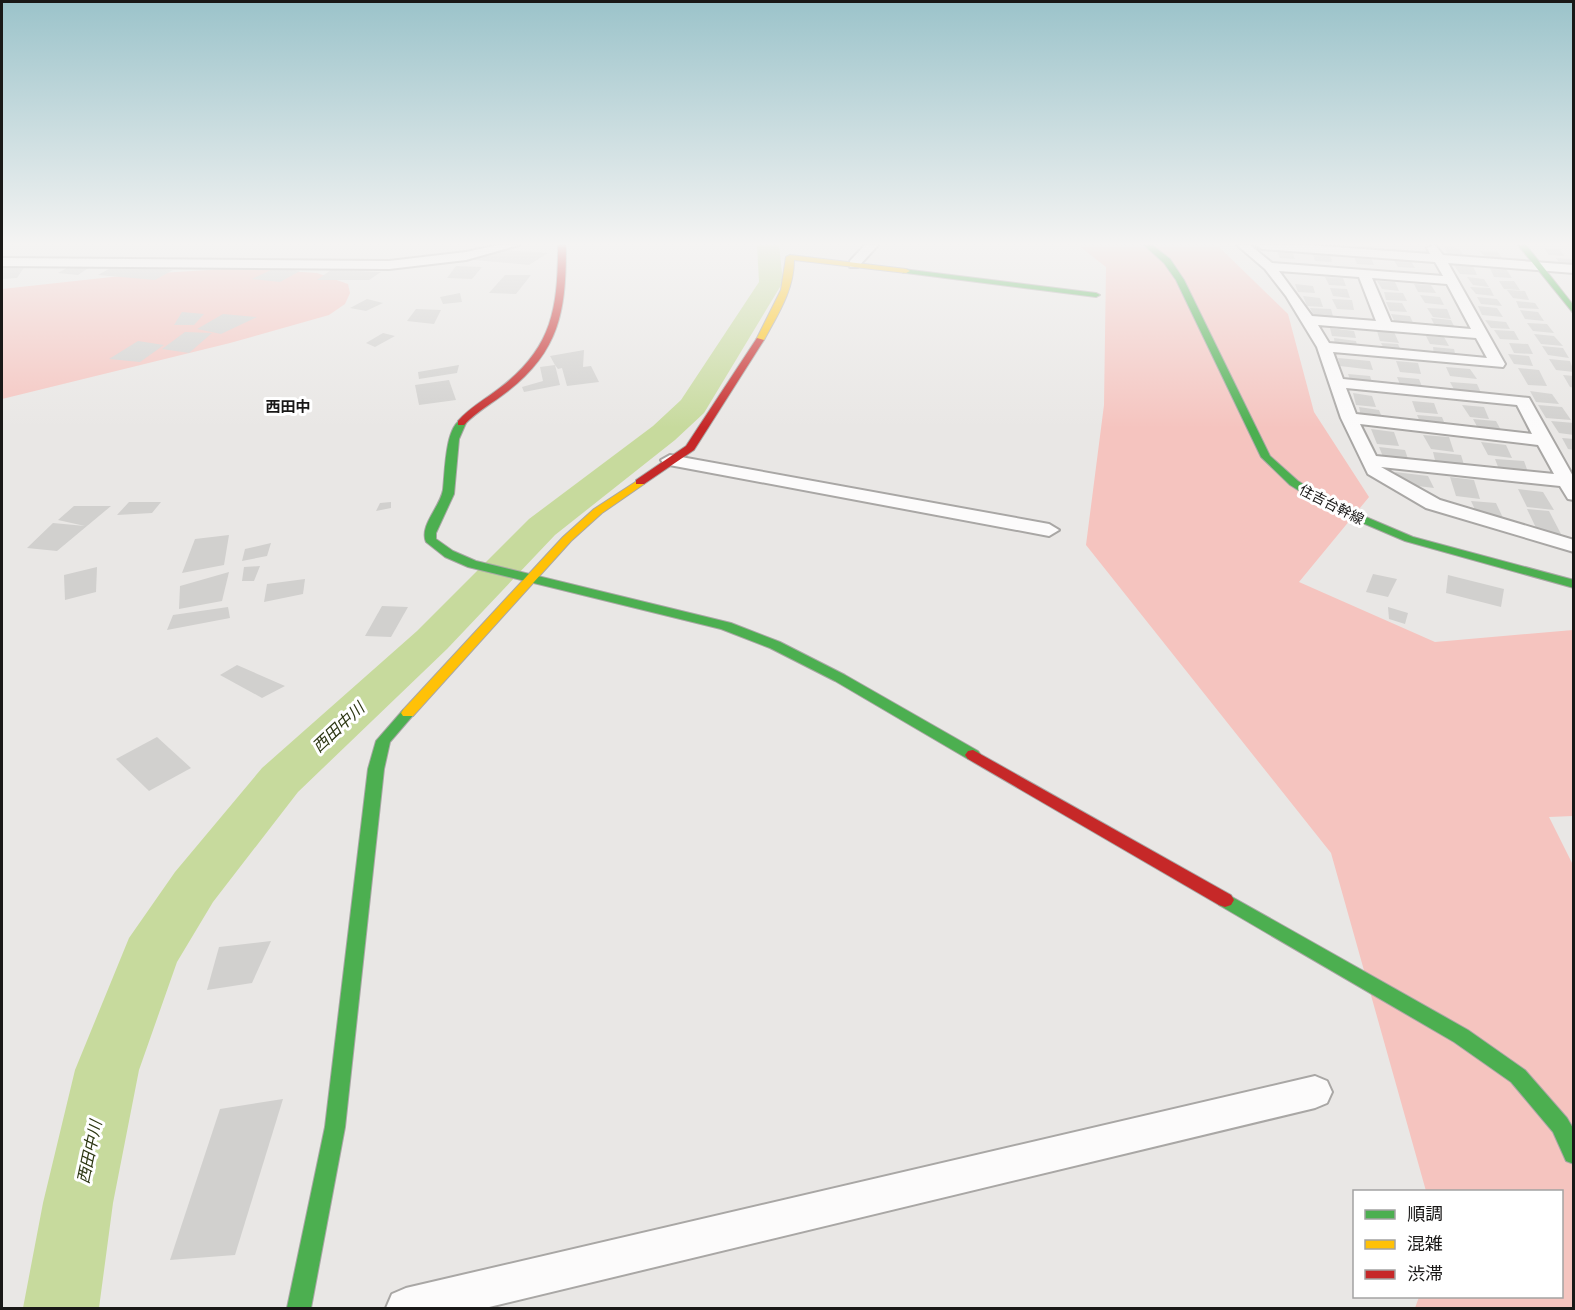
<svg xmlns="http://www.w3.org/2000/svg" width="1575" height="1310" viewBox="0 0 1575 1310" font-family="Manrope,'Noto Sans JP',sans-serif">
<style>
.green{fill:#f5c4bf}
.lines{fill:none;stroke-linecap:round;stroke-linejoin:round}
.river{fill:#c7da9d;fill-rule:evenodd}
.building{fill:#d1d0ce}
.street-casing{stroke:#a9a7a5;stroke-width:4}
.fast-casing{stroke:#a9a7a5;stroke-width:2}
.slow-casing{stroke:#a9a7a5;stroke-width:2}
.jam-casing{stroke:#a9a7a5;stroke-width:2}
.street{fill:#fcfbfb;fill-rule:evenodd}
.fast{fill:#4caf50;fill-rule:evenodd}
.slow{fill:#ffc107;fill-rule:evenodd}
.jam{fill:#c62828;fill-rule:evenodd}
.labels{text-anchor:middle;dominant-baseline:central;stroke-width:6;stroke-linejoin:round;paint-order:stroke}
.far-street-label{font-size:14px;fill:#191817;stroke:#fff}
.far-quarter-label{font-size:15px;font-weight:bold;fill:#191817;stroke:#fff}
.water-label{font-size:16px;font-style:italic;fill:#2c3612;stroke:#fff}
</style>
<rect width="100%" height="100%" fill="#e9e7e5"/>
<g class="green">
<polygon points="1078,245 1217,245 1288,314 1314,412 1369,497 1299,582 1435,642 1573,630 1573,816 1549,817 1573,865 1573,1308 1415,1308 1419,1297 1562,1296 1562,1192 1426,1191 1331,853 1086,545 1104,405 1106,267"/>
<polygon points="239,268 317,273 348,284 350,293 345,304 329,315 230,343 2,399 2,289 130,275"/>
</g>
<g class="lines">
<polygon class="river" points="757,245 779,245 783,282 704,413 675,440 555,535 447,649 298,792 213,902 177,962 139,1070 113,1203 99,1308 23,1308 43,1203 75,1070 129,938 175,872 262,768 417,631 529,519 653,426 681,400 759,282"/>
</g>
<g class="building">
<polygon points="1444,247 1459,248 1463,255 1448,254"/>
<polygon points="1544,248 1560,249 1564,256 1549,255"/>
<polygon points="488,249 548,253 529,265 474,260"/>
<polygon points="1276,251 1292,252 1295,259 1280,258"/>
<polygon points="1480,251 1498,252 1503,260 1486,258"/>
<polygon points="1313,254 1331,256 1332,262 1315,261"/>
<polygon points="1354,257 1371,258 1374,265 1357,264"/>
<polygon points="1556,258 1572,259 1574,267 1562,266"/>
<polygon points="1393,259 1410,260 1415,268 1398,267"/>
<polygon points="74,264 94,264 78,275 58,273"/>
<polygon points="1453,264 1473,266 1477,275 1460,274"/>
<polygon points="25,266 17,278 2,279 2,268"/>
<polygon points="114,266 173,270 155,280 98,275"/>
<polygon points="456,266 482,267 472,279 447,278"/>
<polygon points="275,268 300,271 280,282 252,279"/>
<polygon points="1490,268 1506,269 1512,278 1494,277"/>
<polygon points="331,270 381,272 369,280 317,280"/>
<polygon points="505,275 531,275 516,294 489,293"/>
<polygon points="1325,277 1343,278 1346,286 1329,285"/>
<polygon points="1467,277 1484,279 1489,287 1473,285"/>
<polygon points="1377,281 1395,282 1399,291 1382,289"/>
<polygon points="1499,281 1514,281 1520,290 1504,289"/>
<polygon points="1295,284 1313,286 1315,293 1298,292"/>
<polygon points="1414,284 1431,285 1436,293 1418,292"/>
<polygon points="1470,287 1490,288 1494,296 1476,294"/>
<polygon points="1330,288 1347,289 1350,298 1333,296"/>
<polygon points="1507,290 1525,291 1529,300 1513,298"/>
<polygon points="1384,292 1403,293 1407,301 1386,300"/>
<polygon points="460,293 462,302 443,304 440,297"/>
<polygon points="1420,295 1440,297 1444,305 1425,303"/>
<polygon points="1303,296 1320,298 1323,307 1307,306"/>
<polygon points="1477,297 1497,299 1502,306 1481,304"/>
<polygon points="367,299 383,303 366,311 350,308"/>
<polygon points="1332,299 1352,300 1354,310 1337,309"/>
<polygon points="1516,301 1535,303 1539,309 1519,308"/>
<polygon points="1386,302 1402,303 1407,312 1390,311"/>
<polygon points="1478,306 1497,308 1503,317 1482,315"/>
<polygon points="1310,308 1331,309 1334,320 1315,318"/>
<polygon points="1427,308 1447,309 1451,319 1433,317"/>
<polygon points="416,309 441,310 434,324 407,321"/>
<polygon points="1520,310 1538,312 1544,321 1525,319"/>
<polygon points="182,312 204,314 194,325 174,325"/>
<polygon points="223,314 257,317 221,334 197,329"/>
<polygon points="1391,314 1410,316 1414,325 1395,323"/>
<polygon points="1431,318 1451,320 1456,330 1436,328"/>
<polygon points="1485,320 1506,322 1510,329 1491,328"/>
<polygon points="1527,323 1547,324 1554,333 1533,331"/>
<polygon points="1330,328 1354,331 1356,338 1332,336"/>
<polygon points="1494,330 1514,331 1519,340 1500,339"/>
<polygon points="1377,331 1394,332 1399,343 1380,341"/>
<polygon points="185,332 212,333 189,353 162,349"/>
<polygon points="383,333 395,336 375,347 366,343"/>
<polygon points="1534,334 1554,336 1563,346 1541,344"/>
<polygon points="1426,336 1444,337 1449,346 1430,344"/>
<polygon points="1334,338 1356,341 1358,349 1335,346"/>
<polygon points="138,341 164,345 140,362 109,359"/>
<polygon points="1381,343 1398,344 1402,353 1385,351"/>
<polygon points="1509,343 1528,344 1533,354 1514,353"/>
<polygon points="1542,346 1563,348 1569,358 1548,355"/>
<polygon points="1433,347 1454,349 1456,358 1434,355"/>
<polygon points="584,350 583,367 591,366 599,382 567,386 562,368 558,369 555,365 560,385 524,392 522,387 543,381 540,367 555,365 550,356"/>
<polygon points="1508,354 1529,356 1533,366 1514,364"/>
<polygon points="1338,358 1370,361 1373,370 1340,366"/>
<polygon points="1549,359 1570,361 1574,372 1556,370"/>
<polygon points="1396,361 1418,363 1421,374 1400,372"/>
<polygon points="459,365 457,373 419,379 418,372"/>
<polygon points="1446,367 1470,369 1477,379 1450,376"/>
<polygon points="1518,368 1539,370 1547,386 1528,385"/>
<polygon points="1348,374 1370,376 1373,385 1351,382"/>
<polygon points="1563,375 1574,376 1574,388 1570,387"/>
<polygon points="1397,377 1419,379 1423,389 1401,387"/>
<polygon points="449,380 456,400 419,405 415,385"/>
<polygon points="1450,382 1477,384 1482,395 1456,393"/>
<polygon points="1530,391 1552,394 1559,404 1536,402"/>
<polygon points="1353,393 1372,396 1376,407 1356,405"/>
<polygon points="1412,401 1434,403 1438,414 1416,412"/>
<polygon points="1462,405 1484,407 1489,419 1470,417"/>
<polygon points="1538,405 1562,407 1571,420 1546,418"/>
<polygon points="1359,407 1379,410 1383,420 1361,417"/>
<polygon points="1417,415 1442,417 1446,427 1421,424"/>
<polygon points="1473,419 1496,421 1502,432 1479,430"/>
<polygon points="1551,421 1574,423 1574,435 1559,433"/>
<polygon points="1371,429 1394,432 1399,446 1377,444"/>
<polygon points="1423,435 1449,437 1454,452 1431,449"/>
<polygon points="1562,438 1574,439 1574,450 1568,449"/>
<polygon points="1481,442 1506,445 1512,458 1488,455"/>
<polygon points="1379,447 1405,450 1409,462 1384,459"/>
<polygon points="1433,452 1461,455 1465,468 1436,464"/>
<polygon points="1495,459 1524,461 1529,475 1500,472"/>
<polygon points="1395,472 1428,476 1434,488 1401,484"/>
<polygon points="1450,477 1474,480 1480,499 1456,496"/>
<polygon points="1518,489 1543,492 1554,510 1527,507"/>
<polygon points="1471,501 1496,503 1504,520 1478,516"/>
<polygon points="129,502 161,502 152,513 117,515"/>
<polygon points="391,502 391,508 376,511 380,503"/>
<polygon points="74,506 111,506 57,551 27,548 53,523 85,526 58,520"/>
<polygon points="1527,509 1549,511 1561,534 1538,532"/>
<polygon points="229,535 224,565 182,573 195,539"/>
<polygon points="271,543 267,556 242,561 245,549"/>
<polygon points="260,566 254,581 242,581 244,567"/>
<polygon points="97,567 96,592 65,600 64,575"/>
<polygon points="229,572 222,601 179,609 180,586"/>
<polygon points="1373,574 1397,579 1388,597 1366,592"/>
<polygon points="1448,575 1504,589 1501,607 1446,593"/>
<polygon points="305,579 303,594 264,602 267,584"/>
<polygon points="382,606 408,607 391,637 365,636"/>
<polygon points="228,607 230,618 167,630 173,615"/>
<polygon points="1388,607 1408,613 1405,624 1389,619"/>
<polygon points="237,665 285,686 262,698 220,675"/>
<polygon points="157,737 191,768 149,791 116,759"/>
<polygon points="271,941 252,983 207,990 219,947"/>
<polygon points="283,1099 235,1255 170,1260 220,1109"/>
</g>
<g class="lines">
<g class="street-casing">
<g id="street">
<polygon points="498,245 519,245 466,260 389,269 2,266 2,258 389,261 466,252"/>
<polygon points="865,245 878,245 858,267 850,267 850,261"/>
<path d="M1237,245h13l22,18 171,13 -8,-14 -173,-13 -6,-4h52l122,9 -3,-6 8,-3 8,10 131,10v8l-126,-10 57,101 -2,3 -170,-15 10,27 186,19 45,80v22l-6,-1 -8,-13 -179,-19 59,33 134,40v12l-148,-44 -58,-34 -27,-56 -24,-71 -31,-51 -21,-27zM1279,271l80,6 17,44 -64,-5zM1372,278l75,6 24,45 -80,-7zM1318,325l158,13 11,20 -158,-15zM1346,388l171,17 15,29 -176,-20zM1360,424l178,21 16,29 -178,-18z"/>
<polygon points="670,455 1049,524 1059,530 1049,536 664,464 661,460"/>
<polygon points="1315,1076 1327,1081 1332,1092 1327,1103 1315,1108 485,1308 386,1308 392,1294 406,1288"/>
</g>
</g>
<g class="fast-casing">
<g id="fast">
<polygon points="1144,245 1152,245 1170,259 1184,280 1270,456 1298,481 1333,503 1413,537 1574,580 1574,588 1405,541 1325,507 1290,485 1261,457 1176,280 1164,263"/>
<polygon points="1518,245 1526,245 1574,306 1574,314"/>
<polygon points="903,269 1096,293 1100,295 1096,297 906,273 903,273"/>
<path d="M461,420l5,3 -7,16 -5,55 -18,39v6l17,12 23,10 255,62 49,19 65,33 133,76 3,4 -3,4h-10l-133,-78 -65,-33 -49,-19 -253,-62 -23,-10 -19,-15c-7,-16 14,-35 17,-52 2,-16 2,-63 18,-70z"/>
<polygon points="408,708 415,713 390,742 384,769 345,1127 311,1308 287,1308 325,1127 368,769 376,741 403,710"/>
<polygon points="1225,893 1468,1030 1525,1070 1567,1118 1574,1130 1574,1164 1566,1161 1553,1132 1511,1082 1454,1042 1219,905 1216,900 1219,895"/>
</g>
</g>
<g class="slow-casing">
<g id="slow">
<path d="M790,255l116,14 4,2 -4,2 -112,-13c0,30 -16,54 -30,80l-7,2 -1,-2 25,-50 5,-33z"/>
<polygon points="640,479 645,482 644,484 602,513 571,541 413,716 403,716 401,713 403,710 563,537 594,509"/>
</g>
</g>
<g class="jam-casing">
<g id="jam">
<path d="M558,245h8c0,63 -5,105 -58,146 -15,12 -31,20 -44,34h-6v-4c12,-14 28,-22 43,-34 52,-40 57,-80 57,-142z"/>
<polygon points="757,338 764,340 694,450 644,484 636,484 636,480 686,446"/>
<polygon points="973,750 1231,895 1234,900 1231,905 1225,907 1219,905 968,759 965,755 968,751"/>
</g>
</g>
<use href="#street" class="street"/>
<use href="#fast" class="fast"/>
<use href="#slow" class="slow"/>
<use href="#jam" class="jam"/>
</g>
<linearGradient id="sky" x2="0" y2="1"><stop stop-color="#9bc3ca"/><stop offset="0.57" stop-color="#f5f4f3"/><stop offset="1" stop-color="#f5f4f3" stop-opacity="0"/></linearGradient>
<rect width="1575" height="428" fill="url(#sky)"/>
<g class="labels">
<g class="far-street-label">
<text transform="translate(1332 504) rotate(27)">住吉台幹線</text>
</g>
<g class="far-quarter-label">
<text x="288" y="406">西田中</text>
</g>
<g class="water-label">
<text transform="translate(338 727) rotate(-43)">西田中川</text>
<text transform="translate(89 1152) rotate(-78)">西田中川</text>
</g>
</g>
<rect width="1575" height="1310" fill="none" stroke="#191817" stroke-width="6"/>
<rect x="1353" y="1190" width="210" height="108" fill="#ffffff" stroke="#a3a3a2" stroke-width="1.5"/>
<rect x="1365" y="1210" width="30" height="9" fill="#4caf50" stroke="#a3a3a2" stroke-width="1.5"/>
<text x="1407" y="1220" font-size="18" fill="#191817">順調</text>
<rect x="1365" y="1240" width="30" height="9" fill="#ffc107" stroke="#a3a3a2" stroke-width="1.5"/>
<text x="1407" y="1250" font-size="18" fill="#191817">混雑</text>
<rect x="1365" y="1270" width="30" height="9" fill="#c62828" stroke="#a3a3a2" stroke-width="1.5"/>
<text x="1407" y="1280" font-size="18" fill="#191817">渋滞</text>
</svg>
